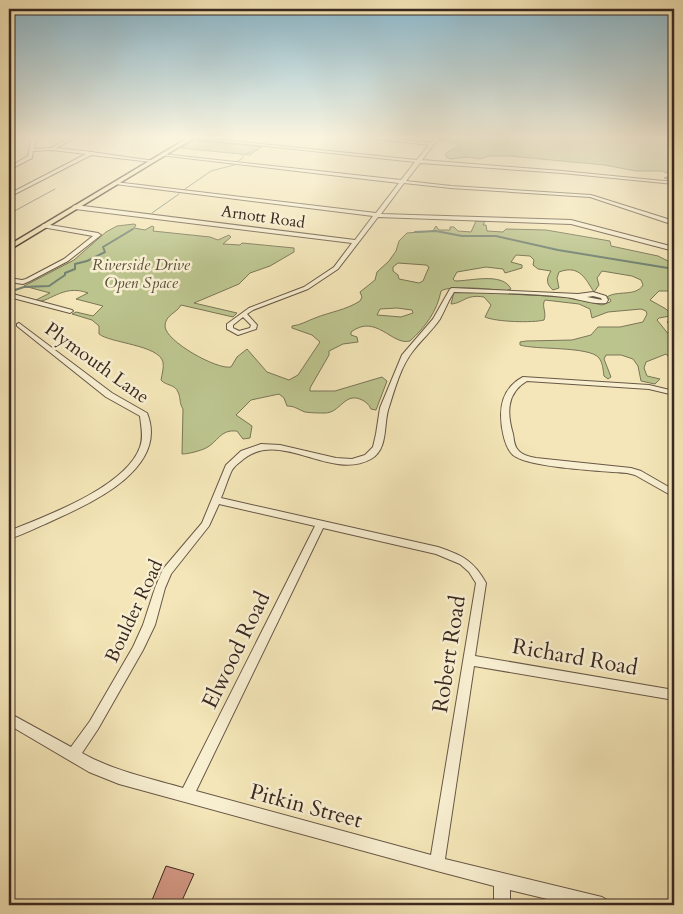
<svg xmlns="http://www.w3.org/2000/svg" width="683" height="914" viewBox="0 0 683 914" font-family="Cardo,serif">
<style>
.green{fill:#bcc48e;stroke:#7a7658;fill-rule:evenodd}
.lines{fill:none;stroke-linecap:round;stroke-linejoin:round}
.stream-far1{stroke:#748373;stroke-width:1}
.stream{stroke:#748373;stroke-width:2}
.building{fill:#d69a87;stroke:#392821}
.minor-casing{stroke:#685847;stroke-width:2}
.major-casing{stroke:#392821;stroke-width:3}
.minor{fill:#f8efd1;fill-rule:evenodd}
.major{fill:#f4e6b8;fill-rule:evenodd}
.labels{text-anchor:middle;dominant-baseline:central;stroke-width:5;stroke-linejoin:round;paint-order:stroke}
.far-street-label{font-size:16px;fill:#392821;stroke:#f8efd1}
.far-park-label{font-size:16px;font-style:italic;fill:#5a4f3c;stroke:#f8efd1}
.street-label{font-size:19px;fill:#392821;stroke:#f8efd1}
.near-street-label{font-size:22px;fill:#392821;stroke:#f8efd1}
</style>
<rect width="100%" height="100%" fill="#f4e6b8"/>
<filter id="stains"><feTurbulence type="fractalNoise" baseFrequency=".004" numOctaves="4"/><feColorMatrix values="0 0 0 0 .2 0 0 0 0 .09 0 0 0 0 .02 0 0 0 .5 -.17"/></filter>
<radialGradient id="worn" r=".72"><stop offset=".6" stop-color="#630" stop-opacity="0"/><stop offset="1" stop-color="#630" stop-opacity=".3"/></radialGradient>
<g class="green">
<polygon points="447,136 674,136 674,181 664,178 672,175 662,171 636,171 605,165 509,156 489,156 480,159 466,157 451,159 446,157 446,153 460,145 439,140"/>
<polygon points="195,140 261,147 250,155 181,148"/>
<path d="M476,221h9l-2,4h3l1,6 16,1 3,-3 40,1 64,11 1,5 47,10 16,8v27h-15l-9,9 16,9 4,4v3l-11,2 -2,2 17,21v22l-8,-9 -20,8 -2,6 3,8 13,3 -5,5 -14,-3 -3,-15 -5,-7 -12,-4h-15l-2,4 7,18 -3,2 -4,-3c-1,-6 -1,-13 -5,-18 -9,-12 -64,-8 -79,-13v-3l6,-1 46,-1 19,-5 7,-8h22l23,-5 4,-8 -1,-3 -5,-2 -33,3 -16,6 -2,-9 -11,-5 -34,-4c-4,5 2,13 -1,20 -11,3 -48,2 -59,-3l6,-12 -7,-8c-19,-3 -20,6 -33,7l3,-12 7,-1 105,6 36,8 8,-3 1,-2 -4,-3c10,-7 29,0 36,-12l-2,-5 -9,-4 -30,-5 -5,7 2,7 -5,7c-8,-12 -14,-28 -35,-20l-2,6 2,10 -6,2c-7,-6 -7,-11 -2,-19l-13,-2 -5,-4 1,-5 -4,-4 -14,-1 -5,7 11,3v3l-17,5 -2,-4 -17,-2 -29,5 -4,7 2,2c16,0 48,-9 56,8l-6,2c-11,-2 -56,-6 -64,0 -4,21 -16,36 -31,50 -18,5 -34,-28 -59,-9v3l6,2 1,5 -15,2 -14,7v4l-19,33v3h25l47,-14 5,4 -11,29 -5,-1c-2,-5 -6,-8 -11,-10 -16,-6 -20,14 -35,14 -5,0 -14,0 -20,-1 -6,-2 -10,-6 -18,-6l-3,-8 -5,-4 -28,6 -15,15 16,11 -2,12 -7,1 -6,-8c-17,-2 -19,11 -31,17 -6,3 -18,6 -24,6l1,-45c-4,-6 -2,-11 -5,-17 -3,-8 -12,-6 -17,-12 1,-6 3,-12 2,-18 -4,-17 -53,-19 -64,-28v-8l-7,-6 -20,-6 4,-2 17,4 10,-10 -27,-7 12,-6c-26,-10 -40,12 -54,8l16,-8 -26,-7 50,-26 32,-28 11,-6 17,-2 2,1 -2,3 11,2 7,-4 2,1 -1,4 57,6 8,3 11,-5 2,2 -8,7 17,1 2,-2 52,5v4l-24,14 -20,7 -11,11 -45,19 43,10 -4,4 -52,-12c-4,8 -16,10 -16,21 0,15 52,44 66,41l6,-10 10,-8 20,23 22,8 9,-5 22,-33 -8,-7 -20,-7v-2c9,-1 15,-5 23,-8 15,-6 31,-8 45,-17l2,-4 -2,-5 15,-12 2,-8 12,-11 7,-10 3,-10 8,-8 26,-2 3,-5 3,4h11v-3h4l4,4 13,1zM398,263l28,2 3,2 -6,14 -4,2 -20,-4 -1,-4 -5,-4v-4zM397,308l15,2 1,3 -12,4 -24,-2 3,-6z"/>
</g>
<g class="lines">
<g class="stream-far1">
<polyline points="238,161 243,158 243,155 262,147"/>
<polyline points="185,189 211,171 234,165"/>
<polyline points="152,213 179,194"/>
<polyline points="9,214 55,189"/>
</g>
<g class="stream">
<polyline points="415,232 436,231 462,236 496,236 558,250 674,269"/>
<polyline points="9,292 24,287 49,286 65,275 65,273 75,269 75,264 87,261 105,252 103,247 133,229"/>
</g>
</g>
<polygon class="building" points="166,866 194,874 180,905 150,905"/>
<g class="lines">
<g class="minor-casing">
<g id="minor">
<polygon points="32,136 36,136 34,149 51,148 73,136 78,136 56,148 92,152 154,161 152,162 91,155 9,197 9,194 86,154 52,150 33,151 32,158 9,170 9,167 28,156"/>
<path d="M351,136h16l64,7 5,-7h4l-18,24 140,11 112,11v2l-112,-11 -142,-10 -14,18 45,5 140,9 83,26v4l-84,-28 -139,-9 -47,-5 -23,31 190,6 103,27v4l-103,-27 -193,-7 -40,52 -30,20 -55,21 -6,4 10,11 -1,4 -18,6 -11,-6v-5l22,-16 55,-21 30,-20 18,-24 -277,-34 -3,-2 3,-2 280,35 18,-24 -258,-32 -2,-1 2,-1 261,31 23,-30 -239,-28 2,-1 239,26 14,-18 -225,-24 2,-1 225,23 12,-15zM243,317l8,8 -1,3 -11,3 -6,-3v-3z"/>
<polygon points="44,224 98,233 101,235 68,261 30,281 23,284 9,282 9,278 22,280 26,279 64,259 93,236 42,227 42,225"/>
<path d="M452,288l126,6 15,-2 13,4 2,4 -2,3c-14,2 -28,-5 -42,-6 -37,-4 -74,-4 -110,-5 -6,9 -9,18 -14,27 -8,12 -19,21 -27,32 -12,15 -18,37 -24,56 -6,16 0,42 -18,52 -42,23 -93,-33 -131,3 -3,2 -6,5 -8,8 -4,8 -7,19 -11,28l217,49c24,8 36,14 48,36l-11,73 199,34v10l-200,-34 -29,193 157,38 5,3 3,5h-38l-62,-15v15h-16v-19l-57,-15 -318,-87 -30,-12 -80,-47v-12l62,34 19,-26 43,-74 10,-22 12,-37 8,-19 39,-46 24,-58 15,-14 20,-7 19,1 56,13 16,1 13,-4 8,-8 3,-13 4,-26 22,-53 31,-36 17,-30zM593,296l8,2 1,2 -15,-3zM219,504l96,22 -132,262c-34,-10 -69,-17 -101,-35l16,-24 45,-79 12,-25 10,-37 6,-14 38,-48zM323,528l113,26 24,10 9,8 7,11 -45,272 -235,-64z"/>
<polygon points="9,293 72,310 73,311 70,313 9,297"/>
<polygon points="671,320 674,321 674,325 668,322"/>
<path d="M19,323l93,70 35,20c22,54 -53,89 -91,106 -16,7 -31,15 -47,20v-8c37,-15 117,-44 131,-84 4,-10 1,-21 0,-31l-34,-19 -89,-71v-2z"/>
<path d="M523,377l126,8 25,6v4l-25,-6 -122,-8c-21,12 -20,33 -14,53 1,5 1,12 5,16 4,5 12,7 18,8l95,10 10,3 33,19v7l-39,-22 -8,-2c-23,-2 -98,-5 -114,-18 -9,-8 -12,-29 -12,-40 0,-17 7,-30 22,-38z"/>
</g>
</g>
<g class="major-casing">
<polygon id="major" points="191,136 197,136 9,250 9,245"/>
</g>
<use href="#minor" class="minor"/>
<use href="#major" class="major"/>
</g>
<linearGradient id="sky" x2="0" y2="1"><stop stop-color="#89b9cf"/><stop offset="0.52" stop-color="#faf4df"/><stop offset="1" stop-color="#faf4df" stop-opacity="0"/></linearGradient>
<rect width="683" height="264" fill="url(#sky)"/>
<g class="labels">
<g class="far-street-label">
<text transform="translate(263 217) rotate(8)">Arnott Road</text>
</g>
<g class="far-park-label">
<text x="141" y="265">Riverside Drive<tspan x="141" dy="18">Open Space</tspan></text>
</g>
<g class="street-label">
<text transform="translate(97 363) rotate(36)">Plymouth Lane</text>
<text transform="translate(134 611) rotate(-65)">Boulder Road</text>
</g>
<g class="near-street-label">
<text transform="translate(236 650) rotate(-64)">Elwood Road</text>
<text transform="translate(449 654) rotate(-81)">Robert Road</text>
<text transform="translate(575 657) rotate(10)">Richard Road</text>
<text transform="translate(306 806) rotate(15)">Pitkin Street</text>
</g>
</g>
<rect width="683" height="914" fill="none" stroke="#f4e6b8" stroke-width="30"/>
<rect x="10" y="10" width="663" height="894" fill="none" stroke="#392821" stroke-width="2.5"/>
<rect x="15" y="15" width="653" height="884" fill="none" stroke="#392821"/>
<rect width="100%" height="100%" filter="url(#stains)"/>
<rect width="100%" height="100%" fill="url(#worn)"/>
</svg>
